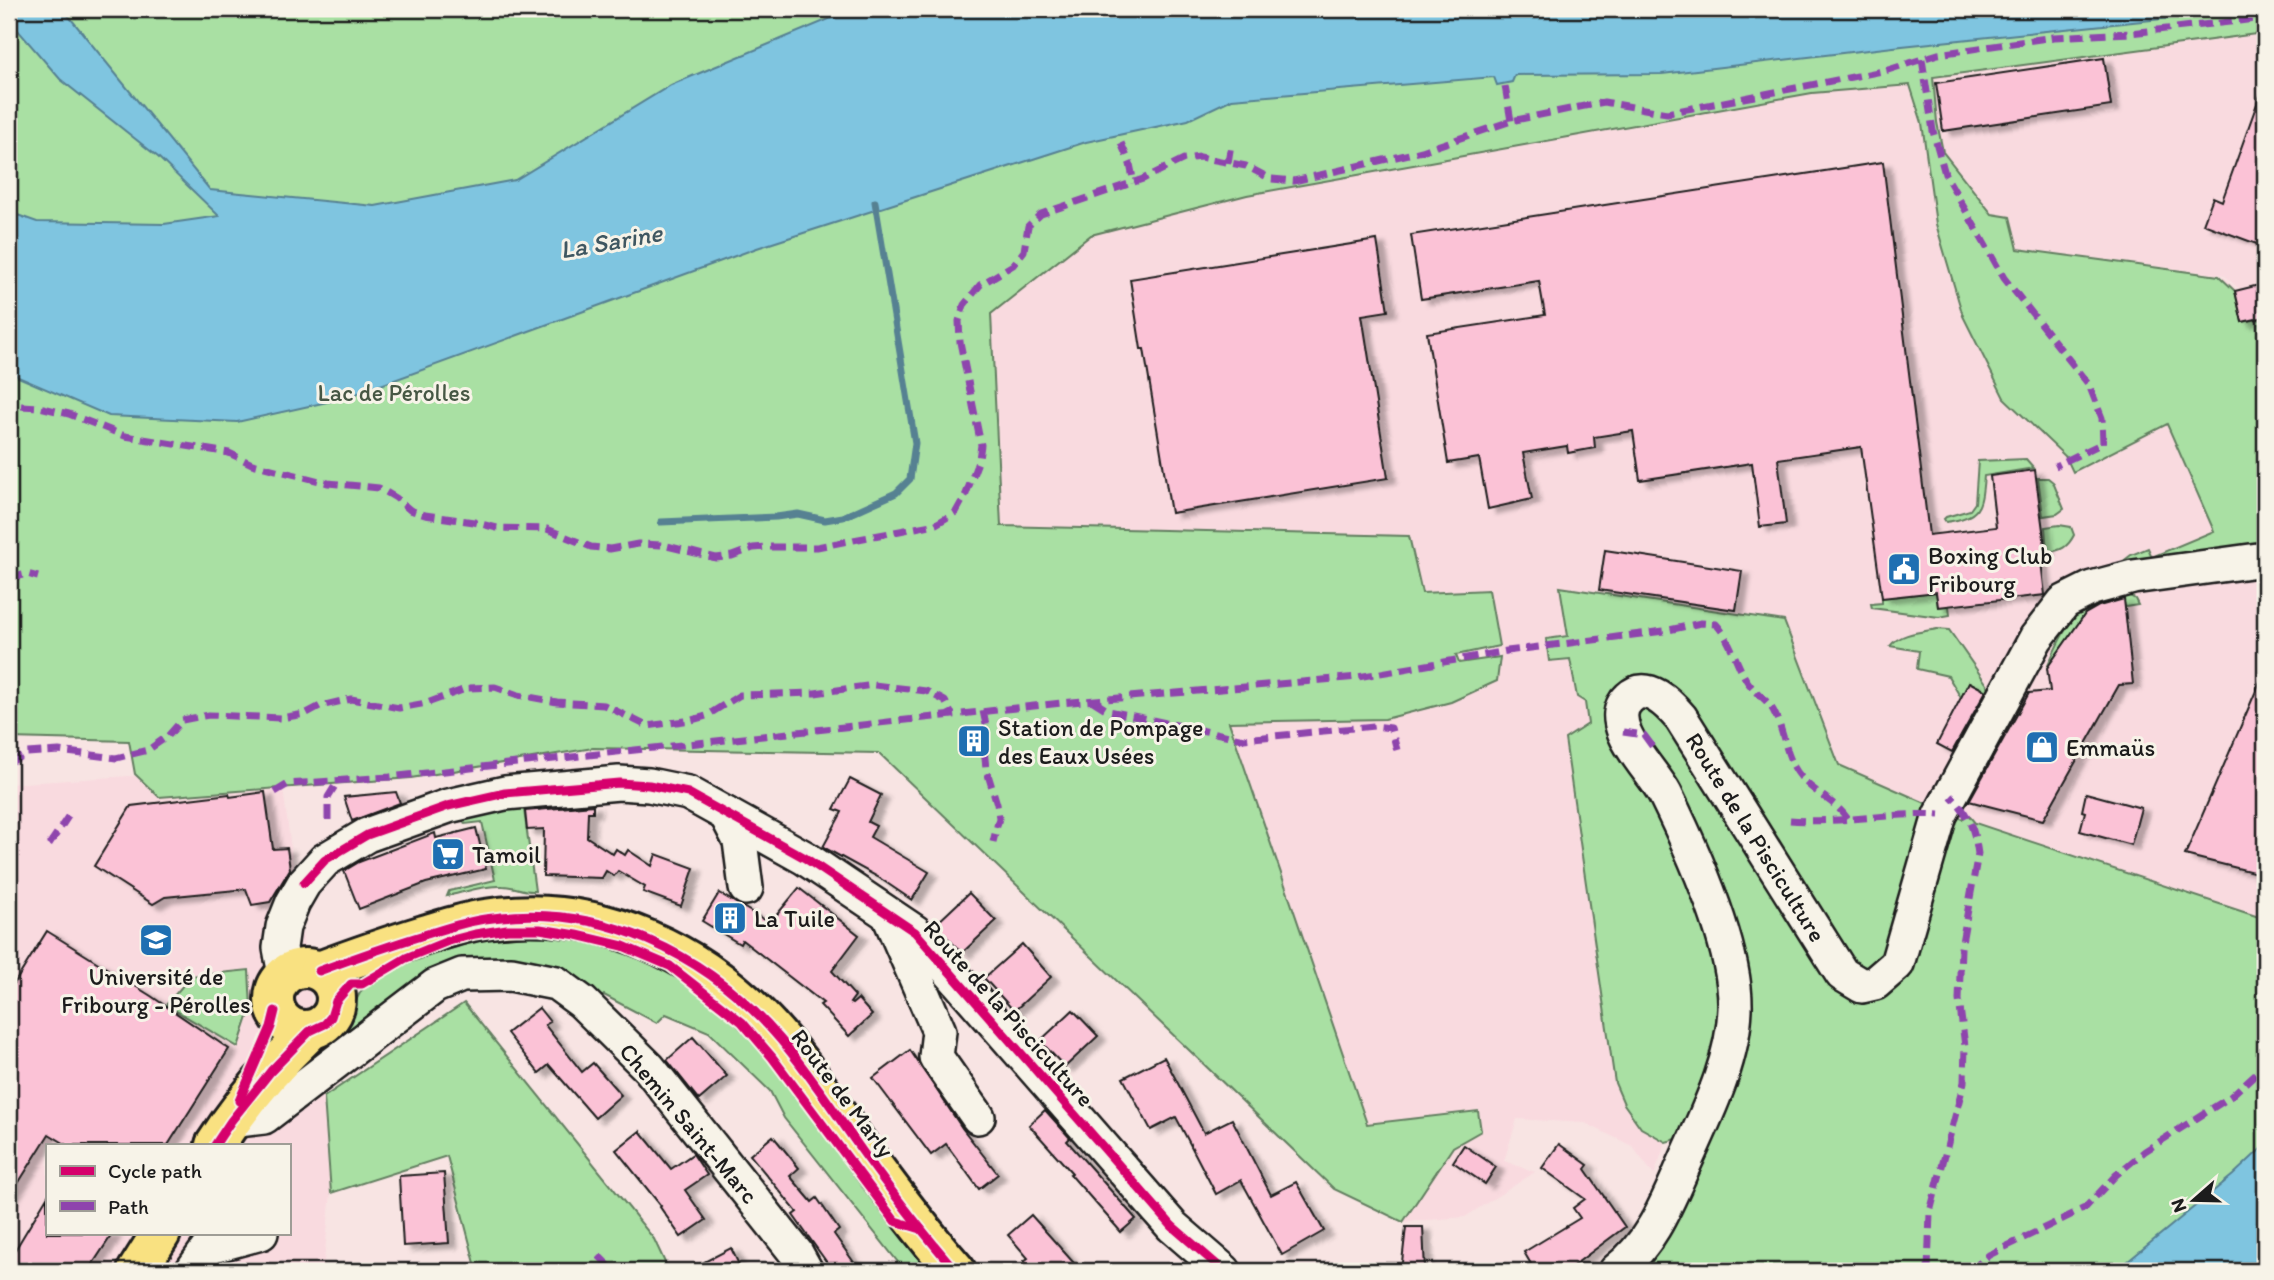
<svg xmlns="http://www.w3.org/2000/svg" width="2274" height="1280" viewBox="0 0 2274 1280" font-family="Itim,sans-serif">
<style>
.built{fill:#f9dadf;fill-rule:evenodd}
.green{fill:#a9e0a3;stroke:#627e60;stroke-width:2}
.water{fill:#7fc5e0;stroke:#578192;stroke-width:2}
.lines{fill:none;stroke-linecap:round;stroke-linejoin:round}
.stream{stroke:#578192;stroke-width:7}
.building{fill:#fbc2d6;stroke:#1c1c1c;stroke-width:2;filter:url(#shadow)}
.minor-casing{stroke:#1c1c1c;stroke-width:38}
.major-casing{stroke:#1c1c1c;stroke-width:44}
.minor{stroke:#f7f3e8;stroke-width:33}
.major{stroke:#f9e181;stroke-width:38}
.quiet{stroke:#8e44ad;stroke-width:7;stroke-dasharray:14 7;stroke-linecap:butt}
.cycleway-casing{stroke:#f7f3e8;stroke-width:13}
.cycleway{stroke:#d6006c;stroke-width:9}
.labels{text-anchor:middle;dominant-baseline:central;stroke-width:6;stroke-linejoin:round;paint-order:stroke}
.park-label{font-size:24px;fill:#465744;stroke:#f7f3e8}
.poi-label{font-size:24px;fill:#1c1c1c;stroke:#f7f3e8;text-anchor:start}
.street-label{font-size:24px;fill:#1c1c1c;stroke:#f7f3e8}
.water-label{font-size:26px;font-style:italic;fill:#3f5761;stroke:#f7f3e8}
</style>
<defs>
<filter id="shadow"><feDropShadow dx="8" dy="4.5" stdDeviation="2" flood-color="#0004"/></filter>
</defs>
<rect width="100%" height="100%" fill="#f8e4e3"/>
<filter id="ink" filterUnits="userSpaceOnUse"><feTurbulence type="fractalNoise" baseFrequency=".0143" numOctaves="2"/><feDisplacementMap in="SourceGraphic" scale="14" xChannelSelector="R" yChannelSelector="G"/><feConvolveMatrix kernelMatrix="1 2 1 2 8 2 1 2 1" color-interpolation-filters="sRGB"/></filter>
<g filter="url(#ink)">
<g class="built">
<polygon points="2265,33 2265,313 2224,275 2018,249 2010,217 1992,214 1943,152 1937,122 1933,76"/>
<polygon points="1910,85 1922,123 1936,224 1963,316 2004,398 2224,277 2265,318 2265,532 2091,579 1931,806 1838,765 1783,621 1546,639 1570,658 1577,697 1585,702 1641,1128 1666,1142 1654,1175 1632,1146 1585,1123 1517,1119 1504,1161 1535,1172 1465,1217 1403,1222 1453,1147 1481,1131 1478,1111 1367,1125 1229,722 1385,719 1451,702 1496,681 1500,657 1489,590 1422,593 1409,536 1001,526 991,314 1091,235 1247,195 1812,93"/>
<polygon points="2265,568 2265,919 1955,816 2059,631 2096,597"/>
<path d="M280,766l44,331 7,96 -8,78h-314v-487zM47,1145h242v88h-242z"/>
</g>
<g class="green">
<polygon points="9,9 2265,9 2265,34 2256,34 1933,77 1937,122 1943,152 1992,214 2010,217 2018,249 2219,276 2235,291 2242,322 2259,319 2265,324 2265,539 2232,554 2128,565 2122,562 2131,555 2148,548 2152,557 2214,531 2167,424 2073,472 2066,457 2004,398 1963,316 1936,224 1922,123 1910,85 1812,93 1247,195 1091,235 991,314 1001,526 1409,536 1422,593 1489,590 1499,646 1456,655 1459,663 1500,657 1497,681 1451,702 1385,719 1229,722 1367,1124 1478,1111 1481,1131 1453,1147 1403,1222 1334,1189 879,753 593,748 411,778 159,797 135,774 129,741 9,738"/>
<path d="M2026,459l8,9 -50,8c-3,32 -3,41 -38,46l-2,-3 2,-2 24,-7 5,-7 3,-42z"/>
<polygon points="2038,478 2048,478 2053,482 2064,509 2057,514 2043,516"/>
<path d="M2059,525l12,2 3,8c-6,12 -13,16 -27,17l-2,-25z"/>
<polygon points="1560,587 1784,621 1839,765 1955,816 1963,819 1966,812 1975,823 2265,919 2265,1271 1637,1271 1653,1258 1654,1247 1680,1138 1666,1142 1641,1128 1624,1104 1615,1083 1565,739 1588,724 1585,702 1577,697 1570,659 1549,661 1546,639 1568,636"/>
<polygon points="1936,592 1938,607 1949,606 1950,615 1939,617 1872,608 1871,604 1882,603 1882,598"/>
<path d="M2126,594l9,5 3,6 -13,2 -2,-9 -17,2 -21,14 -38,54c11,-26 24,-57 52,-69 7,-4 18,-4 27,-5z"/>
<path d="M1937,629l12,1 46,66 -26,-14 -8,16 -13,-22 -31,-7 2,-18 -29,-5c10,-13 32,-14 47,-17z"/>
<path d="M523,802l12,89c-13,1 -20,-5 -32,-5 -19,-1 -38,6 -56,10l2,-5 46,-11 -13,-58 -17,2 -3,-7z"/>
<path d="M538,935c46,4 92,13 132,37 68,41 111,102 158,164 34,45 68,90 103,135h-26l-121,-153 -14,-27 -61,-59 -43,-18 -9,9 -53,-28 -4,4 -138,-31 -175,125 3,-19 38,-38 15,-11 18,-34 16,-13 31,-15 69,-23z"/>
<polygon points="249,970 251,1008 238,1047 166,1005 191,976"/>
<polygon points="464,1003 654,1239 669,1271 477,1271 447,1156 331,1193 324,1097"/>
</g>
<g class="water">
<polygon points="9,9 63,9 210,190 375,206 515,180 671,85 853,9 2258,9 1902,46 1662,74 1515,75 1512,82 1497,85 1494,77 1232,99 1188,120 1086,142 757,248 345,398 237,422 109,416 18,377 9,367 9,212 37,222 164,224 219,216 158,157 60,79 9,20"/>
<polygon points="2265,1145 2265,1271 2116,1271 2233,1175"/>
</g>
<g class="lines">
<polyline class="stream" points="661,522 776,517 798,514 825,520 843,517 896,493 910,479 915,443 875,202"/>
</g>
<g class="building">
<polygon points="2104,58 2111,106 1943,131 1936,83"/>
<polygon points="2263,87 2265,87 2265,247 2203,224 2213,197 2222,201"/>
<polygon points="1883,162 1929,535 1996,527 1990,476 2035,470 2046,553 2040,553 2045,595 1938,607 1936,592 1882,598 1861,447 1778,459 1786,524 1760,527 1752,463 1640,480 1633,431 1594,437 1595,448 1568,453 1567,446 1523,453 1532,499 1488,509 1479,458 1448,463 1427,333 1545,315 1539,281 1421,299 1411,235"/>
<polygon points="1377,240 1388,311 1362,315 1388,478 1171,513 1144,349 1141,349 1130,279"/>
<polygon points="2259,285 2265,317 2242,322 2235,291"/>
<polygon points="1605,550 1742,571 1736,610 1599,590"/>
<polygon points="2124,599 2133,684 2119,685 2043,820 1969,801 2029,693 2050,691 2047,668 2085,614 2099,606"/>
<polygon points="2265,670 2265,781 2259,796 2265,798 2265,875 2185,855"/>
<polygon points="1969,682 1986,691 1952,752 1937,744"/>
<polygon points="850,779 881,795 868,822 876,826 870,837 929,872 912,900 878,877 823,847 842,812 834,809"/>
<polygon points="265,792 273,849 287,848 290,869 270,902 252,905 246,889 165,897 153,904 94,866 131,806 229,794 230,797"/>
<polygon points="396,792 400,803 352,821 344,797"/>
<polygon points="2086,793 2141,808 2131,845 2080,831 2085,812 2082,811"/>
<polygon points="593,805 593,812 588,812 587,837 613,854 616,849 625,855 628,850 652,866 656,854 694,868 681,906 643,892 645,887 618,871 614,876 606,871 602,878 543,876 544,829 527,830 525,811"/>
<polygon points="476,828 486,869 426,883 359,909 344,871 359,862 435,833 436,838"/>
<polygon points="799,888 859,935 832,971 855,996 850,1003 852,1004 858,999 872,1015 849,1036 820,1005 823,1003 742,940 740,944 702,921 719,893 770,923"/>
<polygon points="969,893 996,921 962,953 935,925"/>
<polygon points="47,931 151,996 229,1049 168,1145 67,1145 49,1134 9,1198 9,992"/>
<polygon points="1022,944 1051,977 1014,1011 984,978"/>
<polygon points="539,1008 550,1022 545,1025 582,1072 593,1063 621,1095 595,1118 549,1065 539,1073 507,1033"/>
<polygon points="1073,1010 1098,1036 1065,1067 1040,1041"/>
<polygon points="693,1037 727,1076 699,1100 667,1060"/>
<polygon points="910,1050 962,1128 998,1174 979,1189 946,1144 931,1155 873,1078"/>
<polygon points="1164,1057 1204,1133 1232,1119 1271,1195 1296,1182 1324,1231 1282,1255 1241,1180 1216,1194 1176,1117 1151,1130 1123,1078"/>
<polygon points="1045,1110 1070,1138 1067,1141 1136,1219 1121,1232 1070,1174 1072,1173 1029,1125"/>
<polygon points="640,1131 671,1169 693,1154 707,1175 685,1190 706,1220 681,1237 660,1207 661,1206 616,1150"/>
<polygon points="773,1136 799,1168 790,1176 812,1202 817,1198 839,1230 834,1234 860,1271 833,1271 793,1215 797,1212 750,1155"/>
<polygon points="1559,1144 1588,1165 1585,1169 1625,1227 1566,1271 1535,1271 1524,1252 1580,1218 1573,1208 1585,1199 1542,1168"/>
<polygon points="1464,1145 1496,1167 1485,1184 1453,1162"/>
<polygon points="444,1173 449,1243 403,1246 399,1176"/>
<polygon points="47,1197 47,1233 113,1233 88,1271 9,1271 9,1260"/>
<polygon points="1031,1215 1081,1271 1033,1271 1024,1261 1028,1258 1008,1235"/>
<polygon points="1406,1227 1423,1227 1425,1271 1401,1271"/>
<polygon points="731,1248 742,1271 687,1271"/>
</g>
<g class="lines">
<g class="minor-casing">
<g id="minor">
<polyline points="726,814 740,841 746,888"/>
<polyline points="889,916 939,1031 936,1057 978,1117"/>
<polyline points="285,975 280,948 283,927 293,902 304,883 325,860 367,835 448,806 505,793 619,783 649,785 688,793 805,858 915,932 1172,1226 1224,1271"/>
<polyline points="231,1121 264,1117 435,986 462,975 511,974 556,983 582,1002 649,1068 796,1253 806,1271"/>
<polyline points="192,1271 209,1247 261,1233"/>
<path d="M1616,1271c36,-27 52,-71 70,-111 21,-47 47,-98 49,-151 2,-61 -43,-160 -70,-215 -12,-24 -64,-70 -36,-96 18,-18 41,7 52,20l161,256 20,12 13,-3 22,-19 43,-149 96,-177 28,-36 28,-14 41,-11 132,-18"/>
</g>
</g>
<g class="major-casing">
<g id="major">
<circle cx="305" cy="999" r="31"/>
<path d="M319,971c35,-13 69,-25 105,-36 20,-6 40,-13 61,-16 114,-18 222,34 295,120 31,36 57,77 85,116 29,40 59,79 91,116"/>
<path d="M215,1145c27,-42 59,-80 95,-114"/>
<polyline points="137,1271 161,1233"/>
</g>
</g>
<use href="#minor" class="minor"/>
<use href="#major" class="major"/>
<g class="quiet">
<polyline points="1922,59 1933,131 1945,174 2004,278 2089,385 2102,418 2103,443 2055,466"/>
<polyline points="1505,86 1511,121"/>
<polyline points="1121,143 1130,164 1134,183"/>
<polyline points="1228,163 1231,144"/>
<polyline points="21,406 39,407 69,414 125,436 229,453 252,464 328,483 379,488 396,498 410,510 425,515 474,522 497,528 547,529 591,547 610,549 638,544 663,545 716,558 732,556 753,548 765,547 817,547 936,524 956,512 966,494 979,459 981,445 960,342 959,321 964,305 980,285 1013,265 1024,251 1028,226 1041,214 1143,179 1184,159 1200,157 1246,166 1271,179 1294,181 1422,151 1511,121 1604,102 1667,113 1888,70 1938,54 2054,37 2130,33 2265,18"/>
<polyline points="9,578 27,574 38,577"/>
<polyline points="1093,701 1109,711 1244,739 1374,726 1391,728 1397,750"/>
<polyline points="983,711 987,729 984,749 986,768 997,804 999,818 993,842"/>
<polyline points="1623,732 1644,735 1655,750"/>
<polyline points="9,763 27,753 59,751 116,758 148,750 168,736 182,720 209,715 281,718 305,714 320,706 351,699 399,708 427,703 468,688 495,687 518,695 557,702 604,705 647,726 692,720 706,716 740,695 815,693 874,685 926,691 945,701 952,715"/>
<path d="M275,792l13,-8 102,-7 671,-74 297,-26 149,-26 157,-20 37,-8 15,1c15,16 19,38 31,57 8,12 22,19 28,33 8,16 10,35 18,51 14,27 38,31 54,53"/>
<polyline points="328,820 328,797 338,781"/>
<path d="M1790,820c50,4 100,-8 150,-5"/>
<polyline points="49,845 71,812"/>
<polyline points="599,1256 614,1271"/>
<path d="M1928,1271l2,-59 34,-130 1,-36 -6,-46 2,-52 17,-94c-3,-23 -10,-42 -27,-58"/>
<polyline points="1970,1271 1989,1255 2085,1208 2116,1175 2145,1151 2230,1097 2265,1065"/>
</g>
<g class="cycleway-casing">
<g id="cycleway">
<polyline points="304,883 325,860 367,835 448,806 505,793 619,783 649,785 688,793 805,858 915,932 1172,1226 1224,1271"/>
<path d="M319,971c35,-13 69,-25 105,-36 20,-6 40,-13 61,-16 114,-18 222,34 295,120 31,36 57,77 85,116 29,40 59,79 91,116"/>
<polyline points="239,1101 271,1027 275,1011"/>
<polyline points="215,1145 231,1121 271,1071 310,1031 325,1024 331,1017 336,1001 351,984 362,984 406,958 448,941 475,934 507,929 540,929 577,935 623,946 670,966 742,1022 772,1057 895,1221 921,1229"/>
</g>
</g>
<use href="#cycleway" class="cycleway"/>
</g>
</g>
<defs>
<g id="civic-square" transform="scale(1.75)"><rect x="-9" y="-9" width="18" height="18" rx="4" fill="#1f6fb2" stroke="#f7f3e8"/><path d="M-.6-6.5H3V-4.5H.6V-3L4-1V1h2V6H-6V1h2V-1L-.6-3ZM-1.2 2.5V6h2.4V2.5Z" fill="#fff"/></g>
<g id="building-square" transform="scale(1.75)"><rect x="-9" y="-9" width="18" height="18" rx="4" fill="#1f6fb2" stroke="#f7f3e8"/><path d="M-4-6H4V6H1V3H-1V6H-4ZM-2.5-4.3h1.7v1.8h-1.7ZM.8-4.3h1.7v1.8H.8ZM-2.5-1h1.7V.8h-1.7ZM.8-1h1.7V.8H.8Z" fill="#fff"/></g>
<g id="shop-square" transform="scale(1.75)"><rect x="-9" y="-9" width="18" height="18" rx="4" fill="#1f6fb2" stroke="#f7f3e8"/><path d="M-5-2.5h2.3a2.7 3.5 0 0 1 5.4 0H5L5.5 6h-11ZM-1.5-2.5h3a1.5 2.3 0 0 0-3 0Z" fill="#fff"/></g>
<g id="supermarket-square" transform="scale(1.75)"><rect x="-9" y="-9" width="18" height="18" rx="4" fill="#1f6fb2" stroke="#f7f3e8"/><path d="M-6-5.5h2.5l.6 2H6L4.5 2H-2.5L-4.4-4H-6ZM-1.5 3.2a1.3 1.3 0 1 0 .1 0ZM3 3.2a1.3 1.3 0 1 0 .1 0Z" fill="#fff"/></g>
<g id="university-square" transform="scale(1.75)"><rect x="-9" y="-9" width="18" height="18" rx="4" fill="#1f6fb2" stroke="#f7f3e8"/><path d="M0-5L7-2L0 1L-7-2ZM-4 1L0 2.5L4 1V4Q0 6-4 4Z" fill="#fff"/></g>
</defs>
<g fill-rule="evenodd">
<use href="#civic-square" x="1904" y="569"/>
<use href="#building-square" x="974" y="741"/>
<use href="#shop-square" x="2042" y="747"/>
<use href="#supermarket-square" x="448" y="854"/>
<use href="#building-square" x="730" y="918"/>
<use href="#university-square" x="156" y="940"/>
</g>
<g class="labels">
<g class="park-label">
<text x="394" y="392">Lac de Pérolles</text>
</g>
<g class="poi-label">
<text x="1928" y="555">Boxing Club<tspan x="1928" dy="28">Fribourg</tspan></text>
<text x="998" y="727">Station de Pompage<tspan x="998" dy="28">des Eaux Usées</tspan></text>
<text x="2066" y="747">Emmaüs</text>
<text x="472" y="854">Tamoil</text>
<text x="754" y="918">La Tuile</text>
<text x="156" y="976" text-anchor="middle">Université de<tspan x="156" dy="28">Fribourg - Pérolles</tspan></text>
</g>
<g class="street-label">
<text transform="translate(1756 837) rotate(58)">Route de la Pisciculture</text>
<text transform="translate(1009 1013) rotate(48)">Route de la Pisciculture</text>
<text transform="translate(843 1093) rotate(53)">Route de Marly</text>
<text transform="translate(689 1123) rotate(50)">Chemin Saint-Marc</text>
</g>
<g class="water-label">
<text transform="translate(611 241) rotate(-10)">La Sarine</text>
</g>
</g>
<rect width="2274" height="1280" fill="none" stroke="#f7f3e8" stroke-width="35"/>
<rect x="18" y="18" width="2239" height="1245" fill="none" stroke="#1c1c1c" stroke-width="2.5" filter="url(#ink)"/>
<rect x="46" y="1144" width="245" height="91" fill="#f7f3e8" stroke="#9f9d96" stroke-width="2"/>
<rect x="60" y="1166" width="35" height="10" fill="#d6006c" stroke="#9f9d96" stroke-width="2"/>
<text x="108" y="1178" font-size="21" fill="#1c1c1c">Cycle path</text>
<rect x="60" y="1201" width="35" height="10" fill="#8e44ad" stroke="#9f9d96" stroke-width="2"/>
<text x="108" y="1214" font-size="21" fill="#1c1c1c">Path</text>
<g transform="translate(2194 1200) rotate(250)" stroke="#f7f3e8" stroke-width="5" paint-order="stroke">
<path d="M0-5L12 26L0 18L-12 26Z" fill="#1c1c1c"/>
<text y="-10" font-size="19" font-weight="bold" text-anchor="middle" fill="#1c1c1c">N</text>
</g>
</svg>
